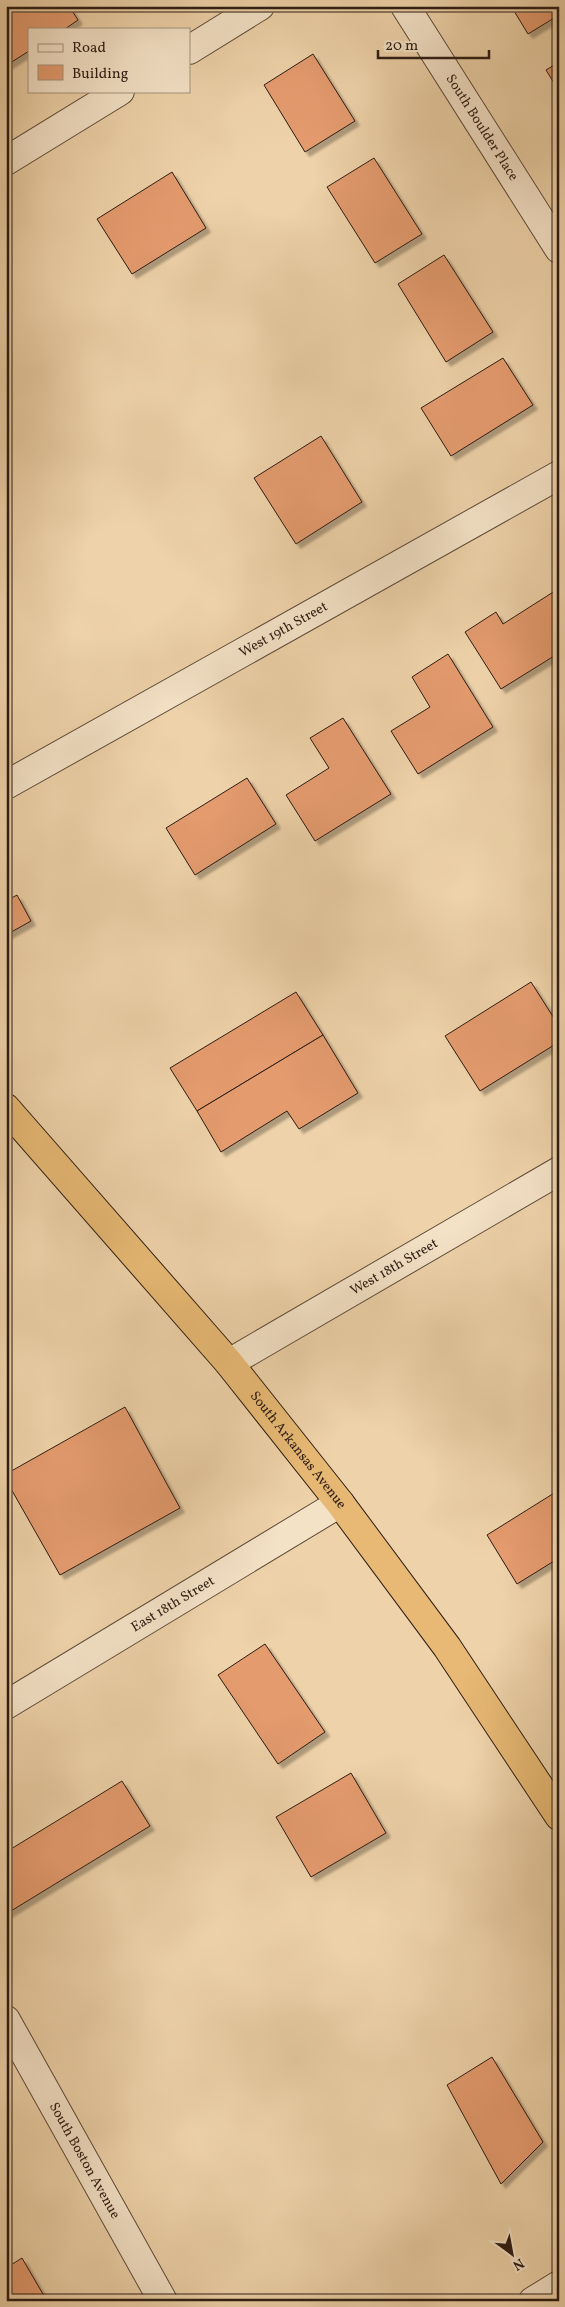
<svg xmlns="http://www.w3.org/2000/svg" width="565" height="2307" viewBox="0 0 565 2307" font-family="Vollkorn,serif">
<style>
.building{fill:#e49b6e;stroke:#2d1c13;filter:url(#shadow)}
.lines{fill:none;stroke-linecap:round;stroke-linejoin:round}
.minor-casing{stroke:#5d4a38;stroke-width:30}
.trunk-casing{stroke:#2d1c13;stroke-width:30}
.minor{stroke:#f4e2c7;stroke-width:28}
.trunk{stroke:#e7b974;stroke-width:28}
.labels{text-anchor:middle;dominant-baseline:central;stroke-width:4;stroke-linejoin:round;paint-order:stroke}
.street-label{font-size:14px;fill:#2d1c13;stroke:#f4e2c7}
</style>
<defs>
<filter id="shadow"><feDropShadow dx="4.5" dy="4.5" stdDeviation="1" flood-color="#0004"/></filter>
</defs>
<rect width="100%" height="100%" fill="#eed2a9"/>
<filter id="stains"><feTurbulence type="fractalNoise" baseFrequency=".004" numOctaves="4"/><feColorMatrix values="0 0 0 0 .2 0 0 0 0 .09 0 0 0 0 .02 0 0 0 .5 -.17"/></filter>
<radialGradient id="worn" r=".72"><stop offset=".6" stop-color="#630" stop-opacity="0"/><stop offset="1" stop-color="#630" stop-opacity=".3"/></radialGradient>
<g class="building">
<polygon points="6,6 69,6 78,20 65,29 29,29 29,51 7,65"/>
<polygon points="511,6 559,6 559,15 528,34"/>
<polygon points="313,54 355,121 305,152 264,85"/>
<polygon points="559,62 559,91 546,70"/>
<polygon points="374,158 422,234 375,263 327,187"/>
<polygon points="172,172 206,228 132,274 97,219"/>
<polygon points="444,255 493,332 446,362 398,284"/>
<polygon points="503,358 533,405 451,456 421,408"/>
<polygon points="321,436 362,502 296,544 254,478"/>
<polygon points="558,589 559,653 501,689 465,632 496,612 503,624"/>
<polygon points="448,654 493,727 418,774 391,731 430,707 412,677"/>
<polygon points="343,718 391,794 315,841 286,795 329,768 310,738"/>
<polygon points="247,778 276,824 195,875 166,828"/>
<polygon points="17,895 31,921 6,935 6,901"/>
<polygon points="531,982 559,1026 559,1042 480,1091 445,1036"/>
<polygon points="296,992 323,1035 197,1111 170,1068"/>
<polygon points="323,1035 358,1093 299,1129 287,1111 221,1152 197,1111"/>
<polygon points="125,1407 180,1508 60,1575 6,1480 6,1474"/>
<polygon points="559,1490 559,1558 517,1584 487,1535"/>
<polygon points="265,1644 325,1732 278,1764 218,1675"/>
<polygon points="351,1773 386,1833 311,1877 276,1817"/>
<polygon points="122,1781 150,1826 6,1914 6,1852"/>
<polygon points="492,2057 543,2142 501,2184 447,2085"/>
<polygon points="22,2258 47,2301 6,2301 6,2268"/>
</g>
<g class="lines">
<g class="minor-casing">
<g id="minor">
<path id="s1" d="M405,6l154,243"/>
<polyline points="189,50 260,6"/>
<polyline points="6,161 120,91"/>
<path id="s2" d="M6,785l553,-310"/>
<path id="s3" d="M229,1363l330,-192"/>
<path id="s4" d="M6,1705l334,-202"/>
<path id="s5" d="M6,2020l157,281"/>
<polyline points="533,2301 559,2285"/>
</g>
</g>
<g class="trunk-casing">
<g id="trunk">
<path id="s6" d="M6,1108l223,255 111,140 107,144 112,169"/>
</g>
</g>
<use href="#minor" class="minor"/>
<use href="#trunk" class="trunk"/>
</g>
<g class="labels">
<g class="street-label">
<text stroke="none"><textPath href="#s1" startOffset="144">South Boulder Place</textPath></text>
<text stroke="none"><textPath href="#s2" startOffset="318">West 19th Street</textPath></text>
<text stroke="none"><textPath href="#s3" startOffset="191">West 18th Street</textPath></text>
<text stroke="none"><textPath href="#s6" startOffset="450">South Arkansas Avenue</textPath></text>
<text stroke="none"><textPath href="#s4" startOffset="195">East 18th Street</textPath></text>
<text stroke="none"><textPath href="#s5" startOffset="161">South Boston Avenue</textPath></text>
</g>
</g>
<rect width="565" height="2307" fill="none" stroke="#eed2a9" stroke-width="25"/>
<rect x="8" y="8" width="550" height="2292" fill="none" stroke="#2d1c13" stroke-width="2.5"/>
<rect x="12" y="12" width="540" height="2282" fill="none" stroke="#2d1c13"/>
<rect x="28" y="28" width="162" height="65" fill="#f4e2c7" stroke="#a4937f"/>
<rect x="38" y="44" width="25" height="8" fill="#f4e2c7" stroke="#a4937f"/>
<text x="72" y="52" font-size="15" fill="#2d1c13">Road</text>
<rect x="38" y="65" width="25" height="15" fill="#e49b6e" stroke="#a4937f"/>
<text x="72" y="78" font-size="15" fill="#2d1c13">Building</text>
<g transform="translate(512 2254) rotate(148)" stroke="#f4e2c7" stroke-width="4" paint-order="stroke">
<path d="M0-4L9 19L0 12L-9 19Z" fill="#2d1c13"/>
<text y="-8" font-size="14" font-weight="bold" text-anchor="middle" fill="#2d1c13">N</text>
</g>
<path d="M378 50v8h111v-8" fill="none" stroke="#2d1c13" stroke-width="2.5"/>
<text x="385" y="50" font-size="15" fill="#2d1c13" stroke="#f4e2c7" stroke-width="4" paint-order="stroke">20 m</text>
<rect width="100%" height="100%" filter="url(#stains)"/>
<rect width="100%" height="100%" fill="url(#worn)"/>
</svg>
